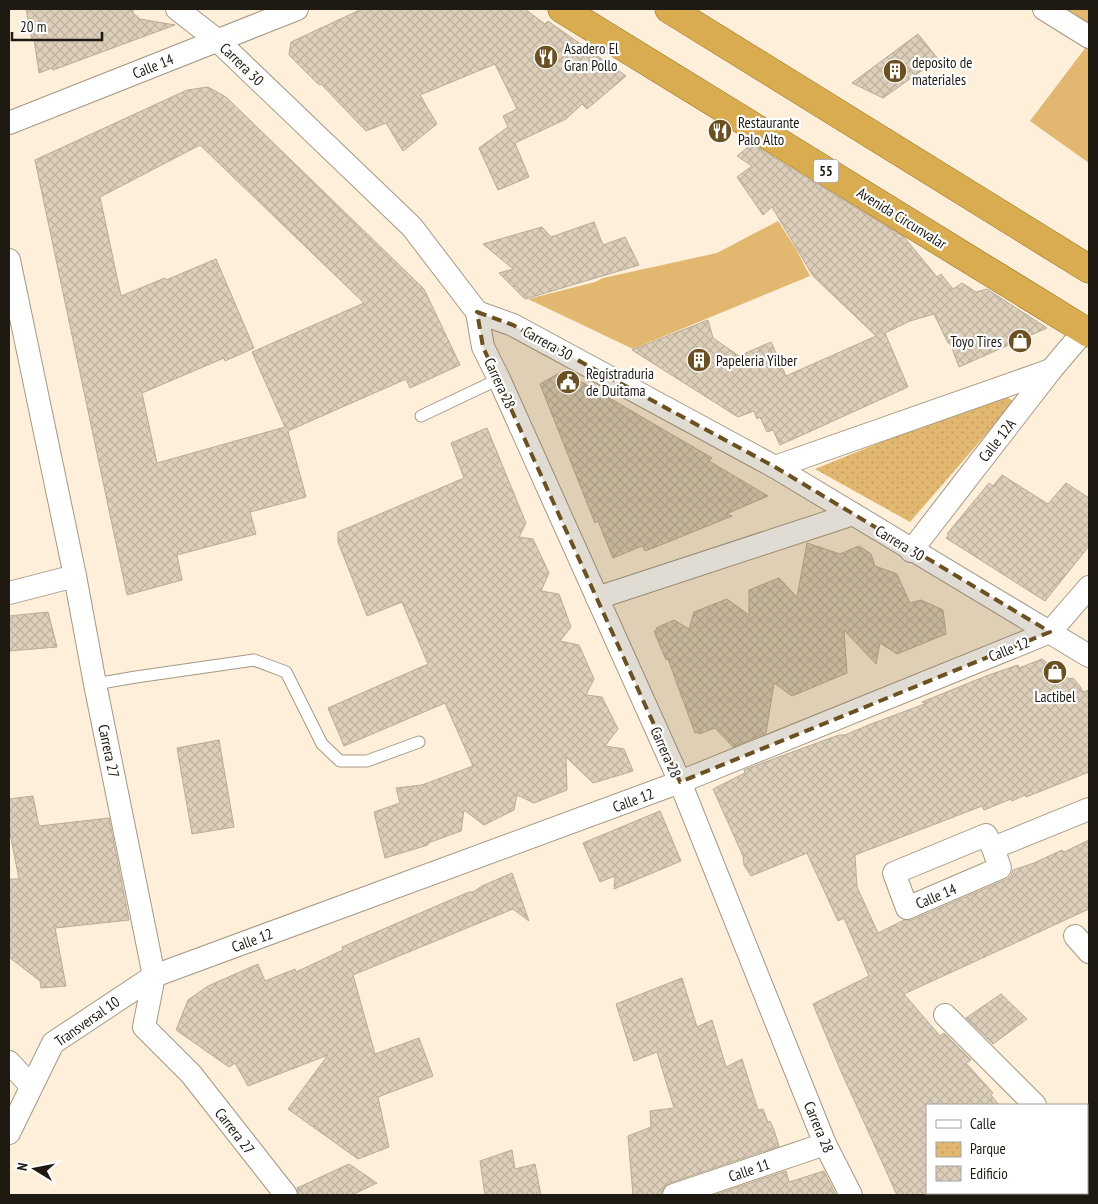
<svg xmlns="http://www.w3.org/2000/svg" width="1098" height="1204" viewBox="0 0 1098 1204" font-family="'PT Sans Narrow',sans-serif">
<style>
.green{fill:#e2b76f}
.park{fill:url(#park-dots)}
.building{fill:url(#building-cross-hatch);stroke:#b9ac97;fill-rule:evenodd}
.lines{fill:none;stroke-linecap:round;stroke-linejoin:round}
.service-casing{stroke:#a59984;stroke-width:13}
.minor-casing{stroke:#a59984;stroke-width:24}
.trunk-casing{stroke:#926c1e;stroke-width:29}
.service{stroke:#fff;stroke-width:11}
.minor{stroke:#fff;stroke-width:22}
.trunk{stroke:#daac50;stroke-width:28}
.marked{fill:#6b5122;fill-opacity:0.2;stroke:#6b5122;stroke-width:4;stroke-dasharray:10 6;stroke-linejoin:round}
.labels{text-anchor:middle;dominant-baseline:central;stroke-width:4.5;stroke-linejoin:round;paint-order:stroke}
.shield{fill:#fff;stroke:#625f59;stroke-width:1}
.shield-label{font-size:14px;font-weight:bold;fill:#1e1a12}
.poi-label{font-size:15px;fill:#1e1a12;stroke:#fff;text-anchor:start}
.street-label{font-size:15px;fill:#1e1a12;stroke:#fff}
</style>
<defs>
<pattern id="park-dots" width="8" height="8" patternUnits="userSpaceOnUse" patternTransform="scale(1.25)"><rect width="8" height="8" fill="#e2b76f"/><path d="M2 2h.1M6 6h.1" fill="none" stroke="#c19d5f" stroke-width="1.8" stroke-linecap="round"/></pattern>
<pattern id="building-cross-hatch" width="8" height="8" patternUnits="userSpaceOnUse" patternTransform="scale(1.25)"><rect width="8" height="8" fill="#ddcfba"/><path d="M0 0l8 8M0 8l8-8" fill="none" stroke="#bdb19f"/></pattern>
</defs>
<rect width="100%" height="100%" fill="#fdefd9"/>
<g class="green">
<polygon points="1053,9 1089,9 1089,31"/>
<polygon points="1086,47 1089,49 1089,163 1030,121"/>
<polygon points="778,221 796,249 810,276 633,349 528,299 595,282 603,278 717,253"/>
</g>
<polygon class="park" points="1002,393 1014,402 910,522 815,469"/>
<g class="building">
<polygon points="26,9 133,9 133,13 140,19 175,25 53,70 52,68 39,73 34,39 32,40"/>
<polygon points="362,9 525,9 545,24 548,21 626,76 587,109 582,104 566,119 515,143 529,177 498,190 479,148 508,127 503,116 517,109 495,64 420,95 437,124 403,151 386,123 366,131 321,84 319,85 289,55 291,42"/>
<polygon points="918,34 938,59 883,98 852,83"/>
<path d="M208,87l18,10 198,192 36,76 -50,23 -4,-9 -118,52 18,66 -56,15 6,22 -79,21 5,25 -55,15 -92,-435 152,-70zM200,145l164,158 -112,49 33,75 -128,36 -15,-70 82,-35 1,3 29,-13 -38,-89 -50,21 -1,-2 -44,18 -21,-99z"/>
<polygon points="752,144 904,237 937,277 941,274 953,289 962,283 976,292 987,289 1047,328 959,367 950,343 948,343 934,314 910,321 885,333 908,387 780,445 773,430 767,432 760,417 757,419 754,411 738,417 632,350 708,320 713,338 739,356 771,342 786,376 876,336 813,276 772,207 763,215 737,177 752,166 737,156"/>
<polygon points="594,222 603,245 625,237 639,265 525,299 499,273 513,269 483,244 542,227 551,237"/>
<polygon points="563,371 712,458 709,461 768,496 726,514 732,516 663,544 645,551 642,546 613,558 598,521 595,523 540,384"/>
<polygon points="487,428 526,523 519,537 533,539 549,573 541,591 559,594 571,627 560,641 579,645 594,679 586,695 602,697 618,729 605,746 624,749 633,771 593,783 566,757 567,790 534,803 517,795 514,810 484,825 464,810 461,831 428,843 428,845 385,858 374,812 400,803 396,788 422,785 473,766 445,703 344,746 328,708 428,664 402,602 367,616 338,542 338,532 464,478 451,443"/>
<polygon points="1002,475 1048,504 1066,483 1089,498 1089,546 1045,601 946,538 949,535 947,534 989,483 993,486"/>
<polygon points="807,543 840,554 859,546 871,554 875,566 897,574 910,603 921,600 943,610 946,634 897,654 880,643 876,664 844,630 847,673 792,696 774,683 766,733 733,747 715,728 699,734 698,732 695,733 668,659 666,660 654,631 657,630 656,628 674,620 689,629 694,612 727,599 749,615 749,590 779,578 797,597"/>
<polygon points="48,612 57,647 9,651 9,616"/>
<polygon points="1042,659 1069,679 1073,678 1080,686 1083,692 1089,690 1089,772 1026,797 1025,795 1012,801 1011,799 984,810 982,806 855,855 857,887 878,933 904,920 912,920 1005,880 1011,876 1013,870 1034,863 1062,850 1064,852 1089,840 1089,909 904,994 940,1036 944,1033 971,1060 966,1063 993,1093 991,1095 999,1105 927,1105 927,1195 897,1195 840,1069 813,1004 869,976 844,918 838,921 807,853 751,876 744,865 743,856 713,789 745,773 744,770 765,762 839,735 845,735 871,724 927,703 922,702 986,676 1018,665 1019,668"/>
<polygon points="219,740 234,827 192,834 177,748"/>
<polygon points="33,796 39,826 109,818 129,920 55,928 66,986 41,988 40,981 9,957 9,879 19,879 9,828 9,799"/>
<polygon points="660,811 681,861 614,889 615,876 600,882 583,843"/>
<polygon points="512,873 529,921 513,909 353,975 375,1054 419,1038 433,1076 378,1097 389,1147 358,1159 288,1109 328,1055 248,1086 235,1063 229,1067 176,1030 188,1000 208,986 258,964 265,981 295,969 296,972 343,950 342,947 441,904 469,892 473,892 482,886"/>
<polygon points="682,978 697,1027 712,1020 726,1067 742,1059 758,1110 763,1109 768,1122 770,1121 774,1130 779,1146 670,1183 664,1187 661,1195 633,1195 628,1136 651,1127 650,1111 674,1108 657,1052 634,1061 616,1004"/>
<polygon points="1001,994 1027,1019 993,1044 966,1018"/>
<polygon points="512,1150 515,1169 535,1164 541,1195 485,1195 480,1161"/>
<polygon points="349,1164 377,1183 352,1195 299,1195 297,1188"/>
<polygon points="786,1171 789,1182 824,1171 836,1195 714,1195"/>
</g>
<g class="lines">
<g class="service-casing">
<g id="service">
<polyline points="421,416 499,379"/>
<polyline points="95,684 136,677 254,660 286,672 322,744 340,761 367,761 419,742"/>
</g>
</g>
<g class="minor-casing">
<g id="minor">
<polyline points="177,9 217,40 412,227 477,312 513,325 775,467 1089,656"/>
<polyline points="1044,9 1089,37"/>
<polyline points="9,123 297,9"/>
<polyline points="9,260 75,576 95,684 154,976 144,1027 191,1074 286,1195"/>
<polyline points="477,312 483,347 499,379 680,782 825,1144 851,1195"/>
<polyline points="775,467 1051,370"/>
<polyline points="911,551 1051,370 1085,330"/>
<polyline points="9,593 75,576"/>
<polyline points="597,598 853,514"/>
<polygon points="986,835 993,848 1000,868 907,908 894,873"/>
<polyline points="993,848 1089,809"/>
<polyline points="1075,936 1089,952"/>
<polyline points="945,1015 1035,1105"/>
<polyline points="9,1062 31,1086"/>
<polyline points="9,1133 53,1043 154,976 680,782 1050,632 1089,587"/>
<polyline points="1087,1158 1089,1160"/>
<polyline points="674,1195 825,1144"/>
</g>
</g>
<g class="trunk-casing">
<g id="trunk">
<polyline points="562,9 1089,333"/>
<polyline points="669,9 1089,269"/>
</g>
</g>
<use href="#service" class="service"/>
<use href="#minor" class="minor"/>
<use href="#trunk" class="trunk"/>
</g>
<path class="marked" d="M477,312l36,13 262,142 275,165 -370,150 -197,-435z"/>
<defs>
<g id="restaurant-disc" transform="scale(1.25)"><circle r="9.5" fill="#6b5122" stroke="#fff"/><path d="M-5-6h1v4h1v-4h1v4h1v-4h1v5L-1.5 .5V6h-2V.5L-5-1ZM5-6V6H3V1.5H1.5Q1.5-4 5-6Z" fill="#fff"/></g>
<g id="building-disc" transform="scale(1.25)"><circle r="9.5" fill="#6b5122" stroke="#fff"/><path d="M-4-6H4V6H1V3H-1V6H-4ZM-2.5-4.3h1.7v1.8h-1.7ZM.8-4.3h1.7v1.8H.8ZM-2.5-1h1.7V.8h-1.7ZM.8-1h1.7V.8H.8Z" fill="#fff"/></g>
<g id="shop-disc" transform="scale(1.25)"><circle r="9.5" fill="#6b5122" stroke="#fff"/><path d="M-5-2.5h2.3a2.7 3.5 0 0 1 5.4 0H5L5.5 6h-11ZM-1.5-2.5h3a1.5 2.3 0 0 0-3 0Z" fill="#fff"/></g>
<g id="civic-disc" transform="scale(1.25)"><circle r="9.5" fill="#6b5122" stroke="#fff"/><path d="M-.6-6.5H3V-4.5H.6V-3L4-1V1h2V6H-6V1h2V-1L-.6-3ZM-1.2 2.5V6h2.4V2.5Z" fill="#fff"/></g>
</defs>
<g fill-rule="evenodd">
<use href="#restaurant-disc" x="546" y="57"/>
<use href="#building-disc" x="895" y="71"/>
<use href="#restaurant-disc" x="720" y="131"/>
<use href="#shop-disc" x="1020" y="341"/>
<use href="#building-disc" x="699" y="360"/>
<use href="#civic-disc" x="568" y="382"/>
<use href="#shop-disc" x="1055" y="672"/>
</g>
<g class="labels">
<rect class="shield" x="813.5" y="159.5" width="25" height="23" rx="4"/>
<g class="shield-label">
<text x="826" y="171">55</text>
</g>
<g class="poi-label">
<text x="564" y="48">Asadero El<tspan x="564" dy="17">Gran Pollo</tspan></text>
<text x="912" y="62">deposito de<tspan x="912" dy="17">materiales</tspan></text>
<text x="738" y="122">Restaurante<tspan x="738" dy="17">Palo Alto</tspan></text>
<text x="1002" y="341" text-anchor="end">Toyo Tires</text>
<text x="716" y="360">Papeleria Yilber</text>
<text x="586" y="373">Registraduria<tspan x="586" dy="17">de Duitama</tspan></text>
<text x="1055" y="696" text-anchor="middle">Lactibel</text>
</g>
<g class="street-label">
<text transform="translate(242 64) rotate(44)">Carrera 30</text>
<text transform="translate(153 66) rotate(-22)">Calle 14</text>
<text transform="translate(902 218) rotate(32)">Avenida Circunvalar</text>
<text transform="translate(548 343) rotate(29)">Carrera 30</text>
<text transform="translate(500 383) rotate(65)">Carrera 28</text>
<text transform="translate(997 440) rotate(-52)">Calle 12A</text>
<text transform="translate(900 543) rotate(31)">Carrera 30</text>
<text transform="translate(1009 649) rotate(-22)">Calle 12</text>
<text transform="translate(109 751) rotate(78)">Carrera 27</text>
<text transform="translate(666 752) rotate(66)">Carrera 28</text>
<text transform="translate(633 800) rotate(-20)">Calle 12</text>
<text transform="translate(936 896) rotate(-23)">Calle 14</text>
<text transform="translate(252 940) rotate(-20)">Calle 12</text>
<text transform="translate(87 1021) rotate(-35)">Transversal 10</text>
<text transform="translate(819 1127) rotate(67)">Carrera 28</text>
<text transform="translate(235 1131) rotate(52)">Carrera 27</text>
<text transform="translate(749 1170) rotate(-19)">Calle 11</text>
</g>
</g>
<rect width="1098" height="1204" fill="none" stroke="#1e1a12" stroke-width="20"/>
<rect x="926" y="1104" width="162" height="90" fill="#ffffff" stroke="#a5a3a0"/>
<rect x="936" y="1120" width="25" height="8" fill="#ffffff" stroke="#a5a3a0"/>
<text x="970" y="1129" font-size="15" fill="#1e1a12">Calle</text>
<rect x="936" y="1142" width="25" height="15" fill="url(#park-dots)" stroke="#a5a3a0"/>
<text x="970" y="1154" font-size="15" fill="#1e1a12">Parque</text>
<rect x="936" y="1166" width="25" height="15" fill="url(#building-cross-hatch)" stroke="#a5a3a0"/>
<text x="970" y="1179" font-size="15" fill="#1e1a12">Edificio</text>
<g transform="translate(35 1169) rotate(280)" stroke="#ffffff" stroke-width="4" paint-order="stroke">
<path d="M0-4L9 19L0 12L-9 19Z" fill="#1e1a12"/>
<text y="-8" font-size="14" font-weight="bold" text-anchor="middle" fill="#1e1a12">N</text>
</g>
<path d="M12 32v8h90v-8" fill="none" stroke="#1e1a12" stroke-width="2.5"/>
<text x="20" y="32" font-size="15" fill="#1e1a12" stroke="#ffffff" stroke-width="4" paint-order="stroke">20 m</text>
</svg>
